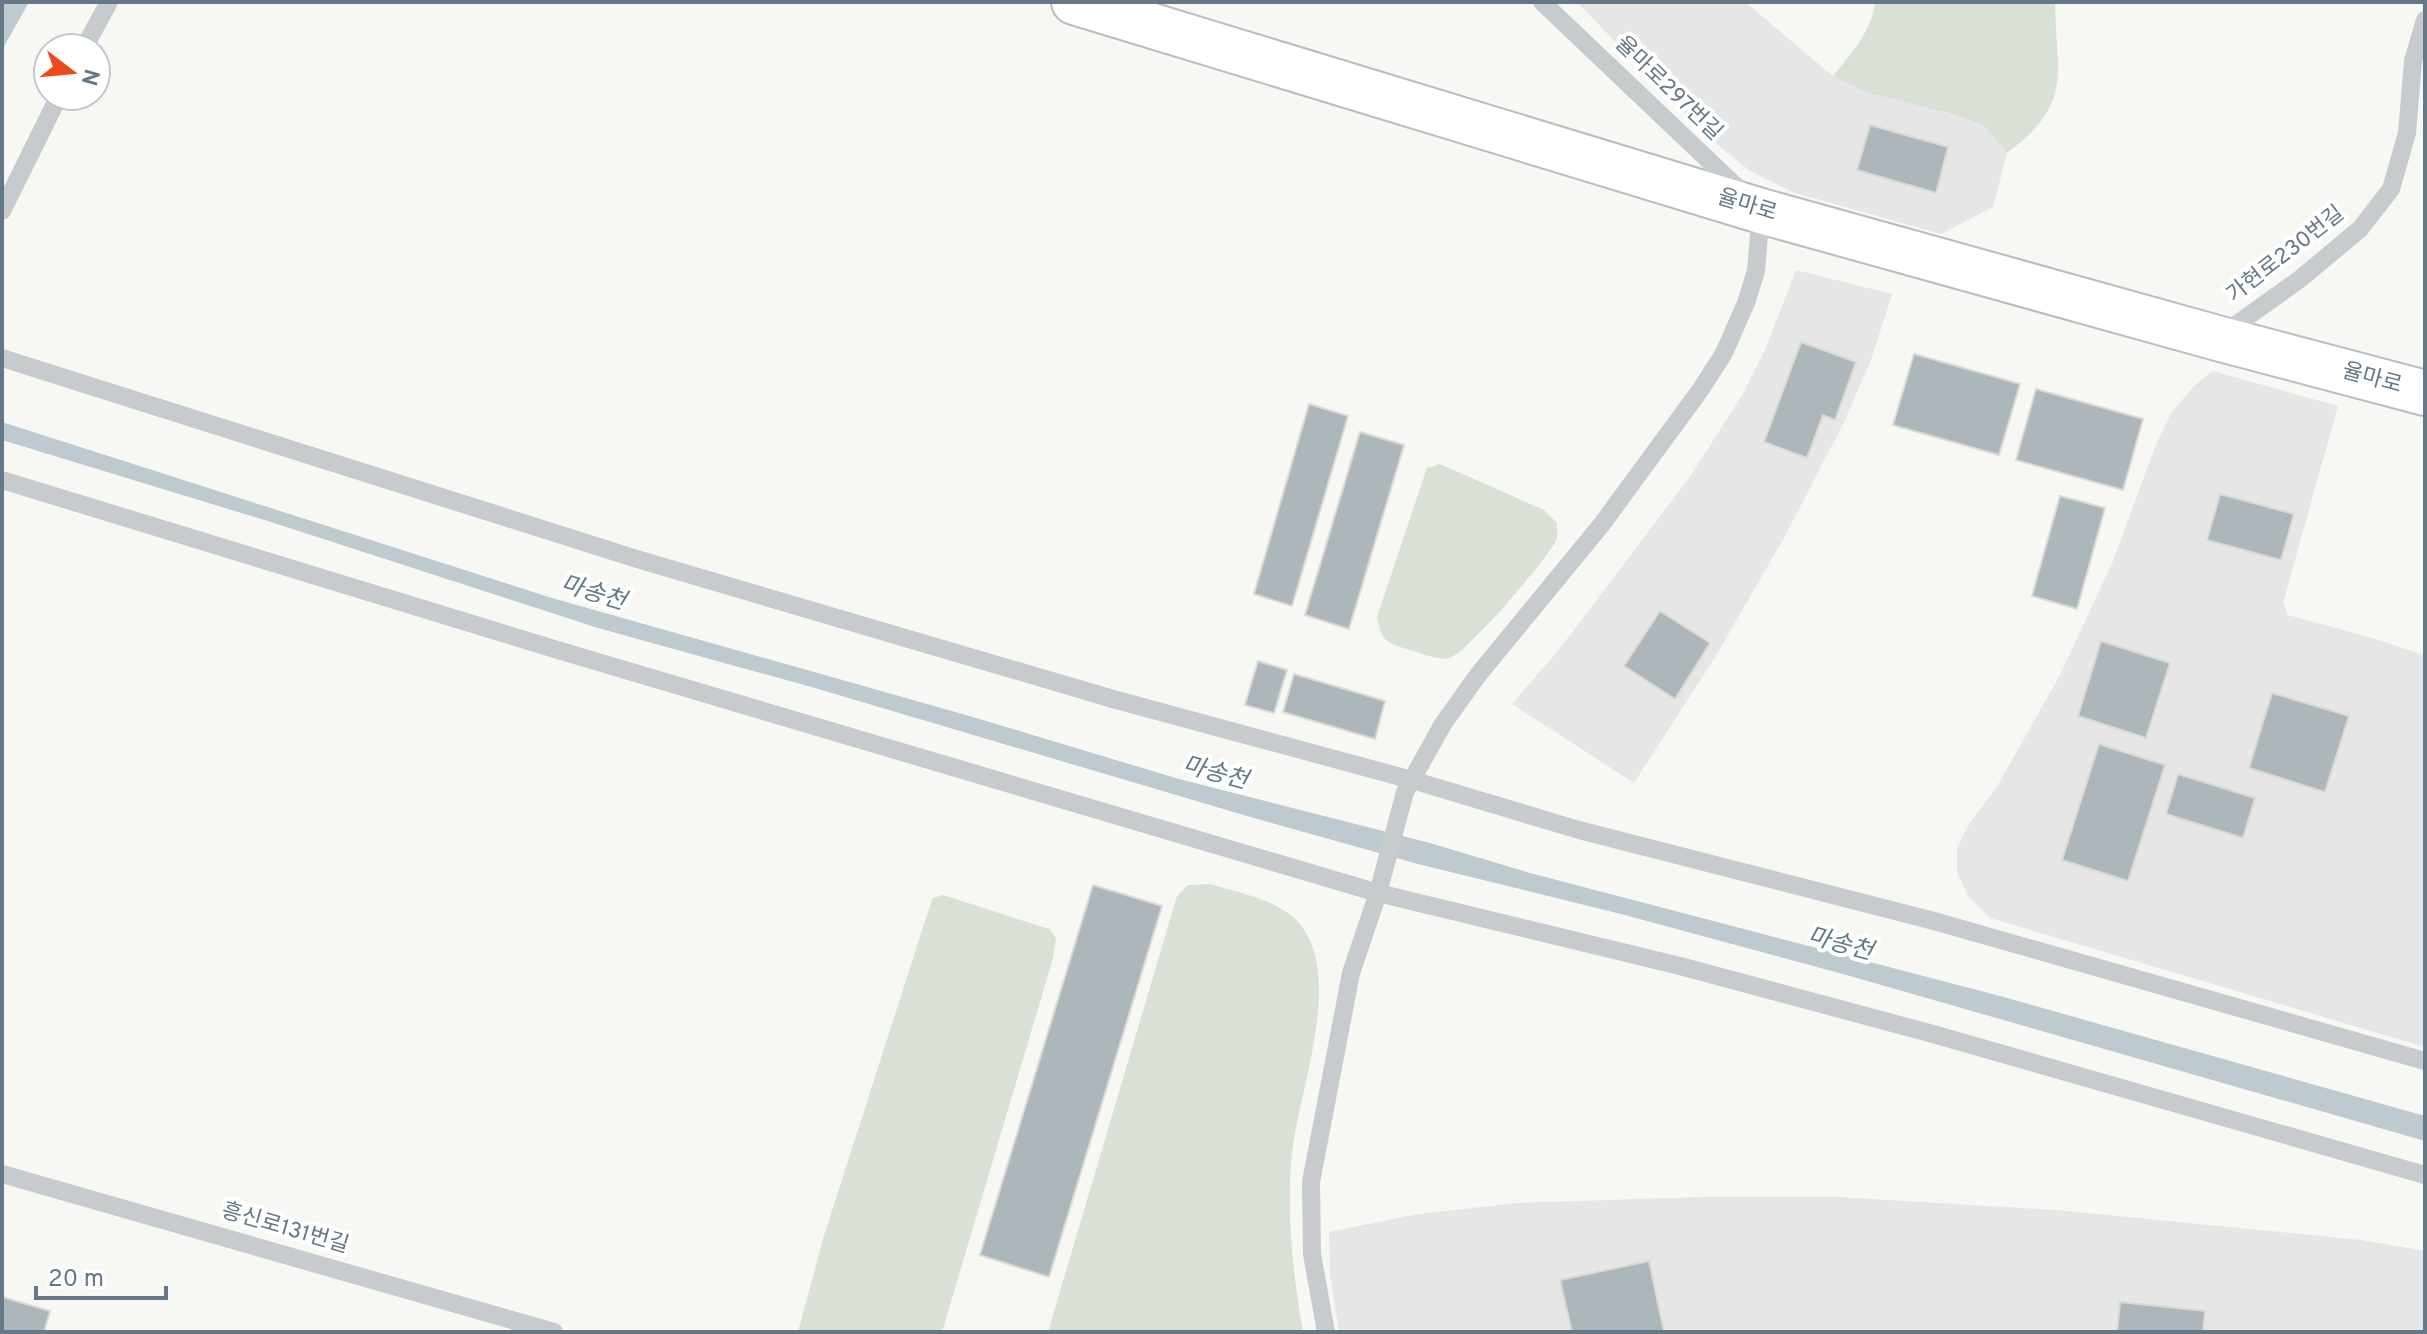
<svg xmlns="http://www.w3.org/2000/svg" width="2427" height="1334" viewBox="0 0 2427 1334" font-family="Overpass,'Noto Sans KR',sans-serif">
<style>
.built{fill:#e5e6e5}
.green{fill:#d9e0d5}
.water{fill:#becacf}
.building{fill:#adb6bb;stroke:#d9d9d6;stroke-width:2}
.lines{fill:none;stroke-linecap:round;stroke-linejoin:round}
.secondary-casing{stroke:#b7bdc1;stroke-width:48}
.lane{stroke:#c7cbce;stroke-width:18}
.secondary{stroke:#fff;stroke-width:44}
.labels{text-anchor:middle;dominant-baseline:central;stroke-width:8;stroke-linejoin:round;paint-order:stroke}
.street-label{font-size:22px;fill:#647887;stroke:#fff}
.water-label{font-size:24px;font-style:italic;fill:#607b83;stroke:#fff}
</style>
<rect width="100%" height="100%" fill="#f7f7f4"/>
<g class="built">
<polygon points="1577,2 1745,2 1833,76 1983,125 2007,153 1993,207 1941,234 1792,192 1750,171 1701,131"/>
<polygon points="1796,270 1892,294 1871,360 1844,422 1785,536 1714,659 1634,783 1512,704 1561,647 1689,478 1741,397 1765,350"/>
<polygon points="2213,371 2338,406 2283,603 2288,615 2376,639 2420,654 2425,653 2425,1047 1990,918 1969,897 1957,873 1957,848 1970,823 1998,785 2061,673 2113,561 2155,447 2171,413 2194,386"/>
<polygon points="1701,1197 1838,1197 2057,1210 2361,1240 2420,1250 2425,1251 2425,1332 1339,1332 1330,1275 1329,1232 1418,1214 1517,1203"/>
</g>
<g class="green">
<path d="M1875,2h180c1,74 19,100 -48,151l-24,-28 -35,-12 -82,-21 -33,-16c18,-22 39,-45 42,-74z"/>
<path d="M1440,464l104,46 13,13c0,5 1,13 -1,18 -9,18 -90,113 -107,117 -11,3 -30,-6 -42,-9 -21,-6 -26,-9 -30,-32l50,-149z"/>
<path d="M1210,884c30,9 74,17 93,44 40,58 -7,169 -12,234 -4,58 2,113 12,170h-255l129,-436 11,-11z"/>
<polygon points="943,895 1049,929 1056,938 1053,958 942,1332 798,1332 823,1239 926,918 933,898"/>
</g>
<g class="water">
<polygon points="2,2 29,2 2,50"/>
<polygon points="2,422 552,598 966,715 1179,779 1430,843 1530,873 2000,996 2425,1116 2425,1141 1850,976 1625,915 1418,864 1247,816 815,688 598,628 271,522 2,440"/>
</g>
<g class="building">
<polygon points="1870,125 1948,147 1936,193 1857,170"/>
<polygon points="1801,342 1856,362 1835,420 1823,415 1807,458 1764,442"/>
<polygon points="1914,354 2020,384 1999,455 1893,425"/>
<polygon points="2036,389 2143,419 2123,490 2016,460"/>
<polygon points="1309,404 1348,416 1292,606 1254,594"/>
<polygon points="1360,432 1404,445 1349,629 1305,615"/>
<polygon points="2220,494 2294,514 2281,560 2207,540"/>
<polygon points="2060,496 2105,508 2077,609 2032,596"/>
<polygon points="1660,611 1710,643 1675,699 1624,666"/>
<polygon points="2101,641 2170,663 2146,738 2078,716"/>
<polygon points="1258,661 1287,670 1274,713 1245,705"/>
<polygon points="1294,674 1385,701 1375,739 1283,712"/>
<polygon points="2272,693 2349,716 2325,792 2249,768"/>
<polygon points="2099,744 2165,765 2128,881 2062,860"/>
<polygon points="2178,774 2255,798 2243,838 2166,814"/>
<polygon points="1093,885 1162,906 1049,1277 980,1255"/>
<polygon points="1649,1261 1664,1332 1572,1332 1560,1280"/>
<polygon points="2,1297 50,1311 44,1332 2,1332"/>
<polygon points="2120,1302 2205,1311 2203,1332 2117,1332"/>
</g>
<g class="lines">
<g class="secondary-casing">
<polyline id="secondary" points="1074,2 1761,211 2217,338 2425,393"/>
</g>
<g class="lane">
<polyline points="1542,2 1743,193"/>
<polyline points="84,48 109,2"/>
<polyline points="2,211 59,96"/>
<polyline points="2223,334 2300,279 2360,229 2391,189 2407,133 2413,61 2425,20"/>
<polyline points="2,358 637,559 1113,699 1412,780 1579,830 1934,921 2425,1061"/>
<polyline points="2,480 561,651 1378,893 1680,966 1933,1034 2425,1175"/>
<polyline points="2,1174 554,1332"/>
<polyline points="1326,1332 1312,1254 1311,1182 1351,973 1378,893 1405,792 1443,724 1478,675 1602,524 1701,389 1724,353 1746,303 1756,271 1761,211"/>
</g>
<use href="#secondary" class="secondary"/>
</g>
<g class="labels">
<g class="street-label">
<text transform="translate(1668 89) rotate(44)">율마로297번길</text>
<text transform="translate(1747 206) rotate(17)">율마로</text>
<text transform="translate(2286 255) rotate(-38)">가현로230번길</text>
<text transform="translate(2372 379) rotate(15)">율마로</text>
<text transform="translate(285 1229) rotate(16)">흥신로131번길</text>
</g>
<g class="water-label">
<text transform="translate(593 594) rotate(17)">마송천</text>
<text transform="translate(1215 774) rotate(15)">마송천</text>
<text transform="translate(1840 945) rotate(15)">마송천</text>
</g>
</g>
<rect width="2427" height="1334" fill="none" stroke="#647887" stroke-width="8"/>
<g transform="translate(72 72) rotate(106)"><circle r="38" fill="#ffffff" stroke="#c1c9cf" stroke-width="2"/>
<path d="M0-6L14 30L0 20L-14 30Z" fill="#ee491d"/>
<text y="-12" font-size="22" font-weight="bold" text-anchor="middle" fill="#647887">N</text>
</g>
<path d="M36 1286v12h130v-12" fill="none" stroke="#647887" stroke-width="4"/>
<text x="48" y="1286" font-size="24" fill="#647887" stroke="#ffffff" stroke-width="6" paint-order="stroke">20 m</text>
</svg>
